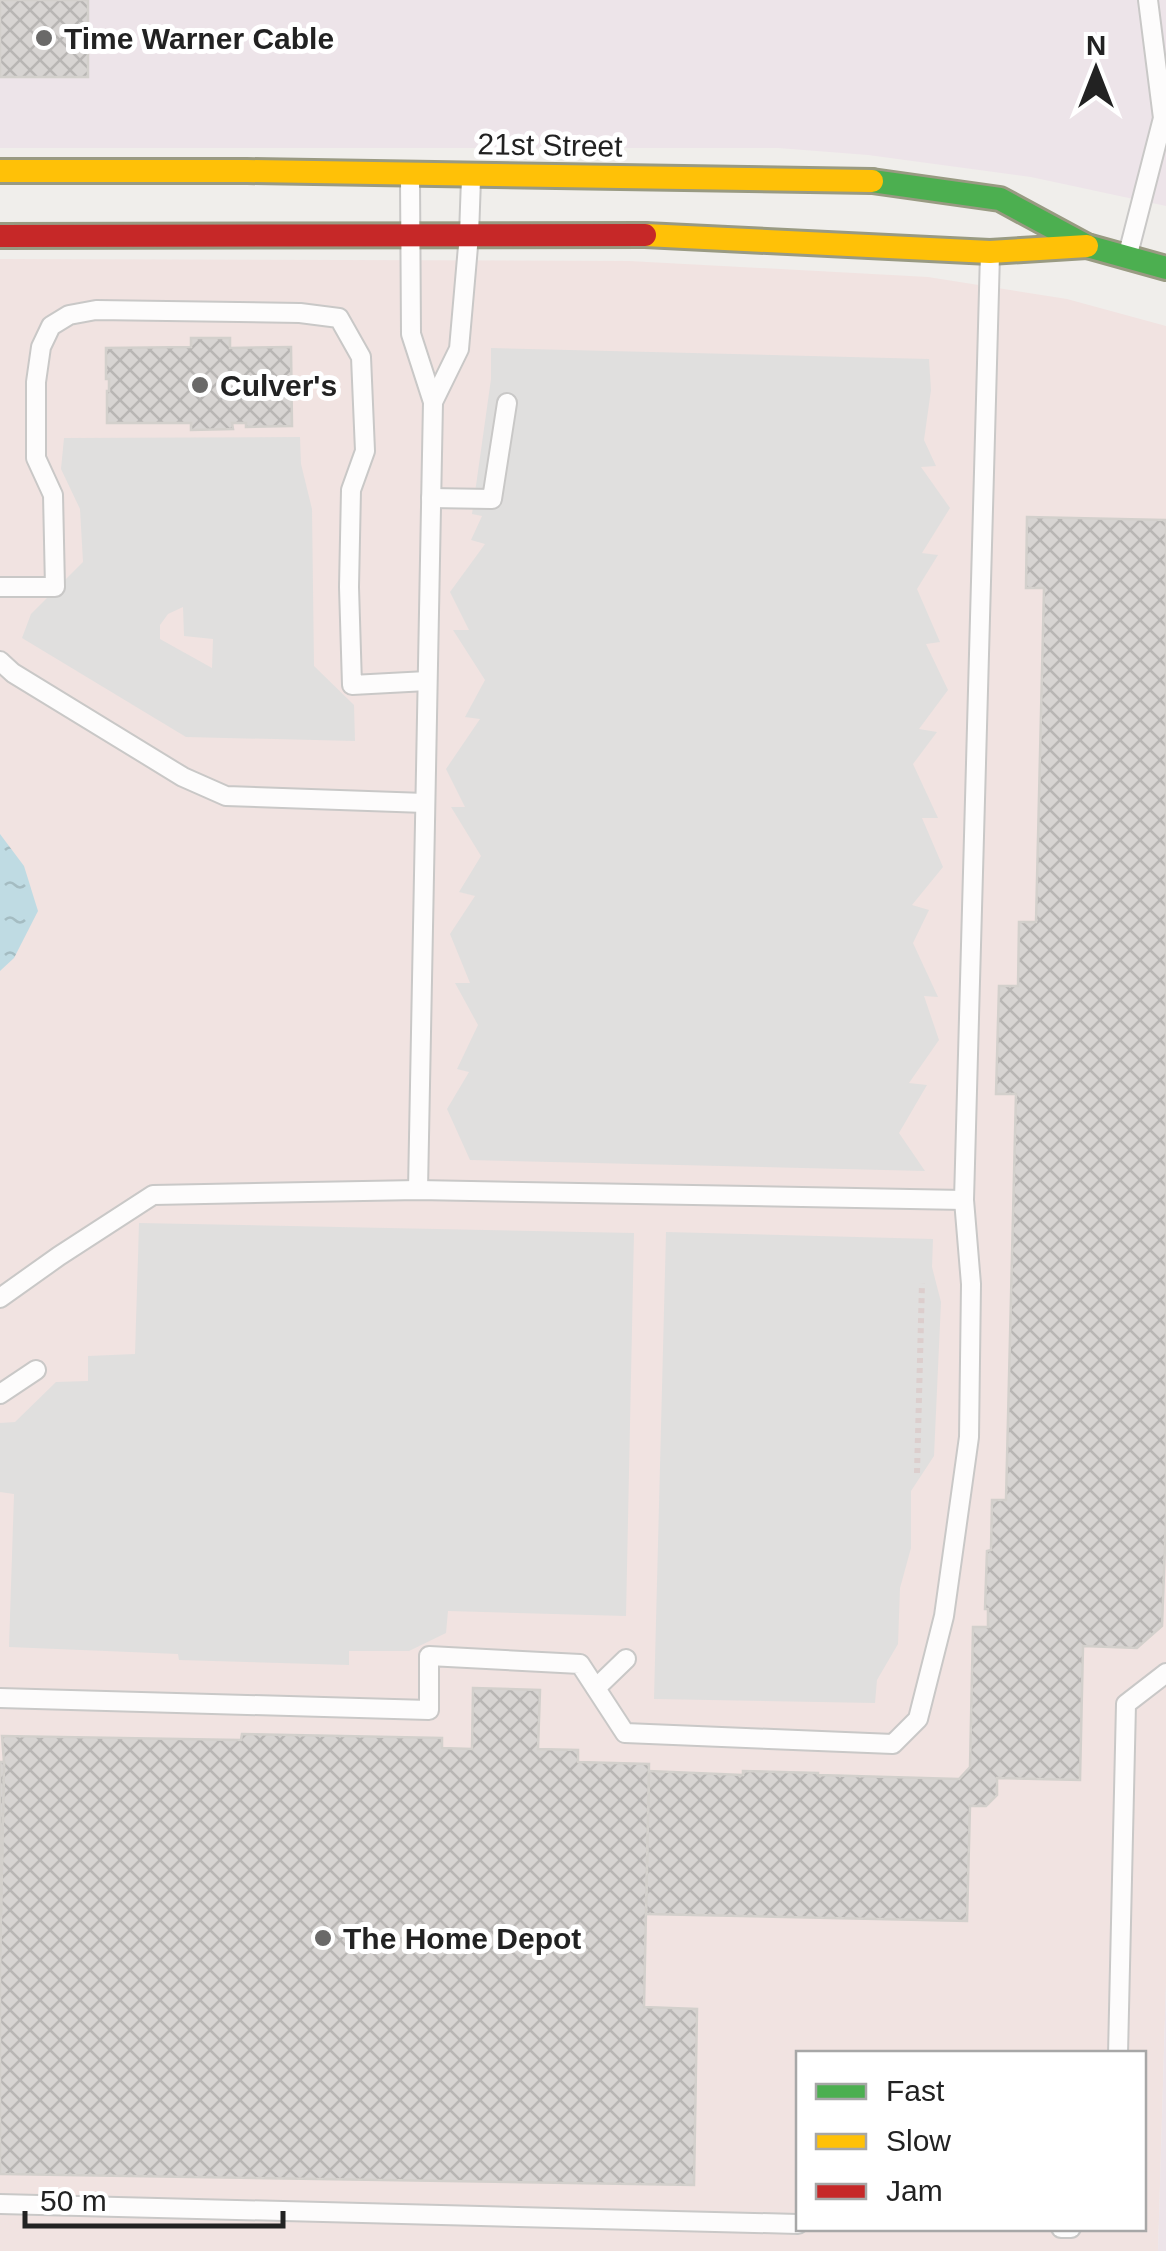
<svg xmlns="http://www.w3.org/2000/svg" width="1166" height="2251" viewBox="0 0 1166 2251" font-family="Arial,sans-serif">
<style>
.commercial{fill:#f1e3e1;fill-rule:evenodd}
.industrial{fill:#ede4e9}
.parking{fill:#e0dfde;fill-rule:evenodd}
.water{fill:url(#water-ripples)}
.building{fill:url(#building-cross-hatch);stroke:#d3d0cc;stroke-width:2.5}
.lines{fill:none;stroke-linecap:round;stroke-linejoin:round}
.lane-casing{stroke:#c9c8c7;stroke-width:22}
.fast-casing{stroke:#999a82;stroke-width:28}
.slow-casing{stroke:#999a82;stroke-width:28}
.jam-casing{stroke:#999a82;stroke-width:28}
.path{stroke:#dccecd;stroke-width:6;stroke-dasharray:5 5;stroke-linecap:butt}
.lane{stroke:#fdfcfc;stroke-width:18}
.fast{stroke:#4caf50;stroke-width:22}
.slow{stroke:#ffc107;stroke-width:22}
.jam{stroke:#c62828;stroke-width:22}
.poi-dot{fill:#6a6968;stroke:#fff;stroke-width:4}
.labels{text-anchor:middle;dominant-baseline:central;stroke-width:10;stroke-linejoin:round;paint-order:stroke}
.poi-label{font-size:30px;font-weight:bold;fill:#222;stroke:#fff;text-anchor:start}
.street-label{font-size:30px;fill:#222;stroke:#fff}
</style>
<defs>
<pattern id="water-ripples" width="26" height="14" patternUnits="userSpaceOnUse" patternTransform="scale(2.5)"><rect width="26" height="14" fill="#bfdbe3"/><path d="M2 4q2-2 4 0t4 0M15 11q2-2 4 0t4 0" fill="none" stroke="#a4bcc2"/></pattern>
<pattern id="building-cross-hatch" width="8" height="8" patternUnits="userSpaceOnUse" patternTransform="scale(2.5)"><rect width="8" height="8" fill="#d7d4d2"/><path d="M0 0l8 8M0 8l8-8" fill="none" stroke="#b8b6b4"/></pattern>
</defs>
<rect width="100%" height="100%" fill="#f0eeeb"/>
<path class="commercial" d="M0,259l629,2 299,16 139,22 99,27v1657l-8,268h-1158zM798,2054h346v174h-346z"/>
<g class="industrial">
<polygon points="0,0 1166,0 1166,206 1031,177 868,155 778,148 0,148"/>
<polygon points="1166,1984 1166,2251 1158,2251"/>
</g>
<g class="parking">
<polygon points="491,348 929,359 931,390 924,440 936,466 921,467 950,508 922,553 938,555 917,589 940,642 926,644 948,690 919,729 937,732 913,764 938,818 922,818 943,867 912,905 929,910 913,943 938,997 924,996 939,1040 909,1083 927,1085 899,1133 925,1171 470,1160 447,1109 469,1072 457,1069 478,1025 455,983 470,983 450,934 475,896 459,892 481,856 451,807 465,807 446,769 480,719 465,717 485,680 453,630 469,630 450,592 485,544 471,540 482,516 472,514 491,379"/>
<path d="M300,437l1,27 11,45 2,157 40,39 1,36 -169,-4 -164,-99 9,-24 52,-52 -3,-53 -19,-40 3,-31zM183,607l1,29 29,3 -1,29 -52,-29v-14l8,-11z"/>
<polygon points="139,1223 634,1233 626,1616 448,1611 446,1633 409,1651 349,1651 349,1665 179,1660 178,1654 9,1647 14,1494 0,1492 0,1423 15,1422 56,1382 88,1381 88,1356 135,1354"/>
<polygon points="666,1232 933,1239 932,1267 941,1302 934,1456 911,1491 911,1548 900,1588 898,1644 877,1680 875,1703 654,1699"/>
</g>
<polygon class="water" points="0,834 24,866 38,911 14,958 0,971"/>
<g class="building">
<rect x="0" y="0" width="88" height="77"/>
<polygon points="191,338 230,338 230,348 291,347 292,426 246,427 246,423 232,423 233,429 191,430 191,423 107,423 107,391 109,391 109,379 106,379 106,348 191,347"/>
<polygon points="1027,517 1166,520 1166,1520 1162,1626 1137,1648 1083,1646 1080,1780 997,1778 997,1795 986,1806 970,1806 967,1921 646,1914 649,1771 743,1775 743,1771 818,1773 818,1775 959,1779 970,1767 973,1627 988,1627 988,1609 985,1609 987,1551 991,1550 992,1500 1006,1500 1016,1094 996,1094 999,986 1018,986 1019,922 1036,922 1044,588 1026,588"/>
<polygon points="473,1688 540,1690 538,1749 578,1750 578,1762 649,1764 644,2007 697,2009 694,2185 0,2174 0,1963 4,1762 2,1736 241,1740 242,1734 442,1738 442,1748 472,1749"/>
<polygon points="0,1762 4,1762 0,1963"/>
</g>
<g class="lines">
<g class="lane-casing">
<g id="lane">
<polyline points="410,179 411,334 433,402 418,1190"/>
<polyline points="1128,254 1163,118 1148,0"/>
<polyline points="433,402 459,349 469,235 471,179"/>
<polyline points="431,498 492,499 507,403"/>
<polyline points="0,587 55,587 53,495 36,458 36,382 41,347 51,326 69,315 96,310 300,313 339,318 361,357 365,451 351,490 349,587 352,685 427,681"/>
<polyline points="0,661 13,673 183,777 226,796 425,803"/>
<polyline points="0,1298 59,1256 153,1195 418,1190 964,1200"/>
<polyline points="0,1394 36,1370"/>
<polyline points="596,1688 626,1659"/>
<polyline points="0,1698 429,1710 429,1656 580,1664 625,1733 893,1744 918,1719 944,1616 969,1437 971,1284 964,1200 990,254"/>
<polyline points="1118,2054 1126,1704 1166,1673"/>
<polyline points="0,2204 798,2224"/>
<polyline points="1061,2228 1071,2228"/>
</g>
</g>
<g class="fast-casing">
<polyline id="fast" points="872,181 1000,199 1087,246 1166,268"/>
</g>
<g class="slow-casing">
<g id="slow">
<polyline points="0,171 247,171 872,181"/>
<polyline points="645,235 990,252 1087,246"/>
</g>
</g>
<g class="jam-casing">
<polyline id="jam" points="0,236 645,235"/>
</g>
<polyline class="path" points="917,1473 922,1283"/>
<use href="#lane" class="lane"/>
<use href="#fast" class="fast"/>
<use href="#slow" class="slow"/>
<use href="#jam" class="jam"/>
</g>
<g class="poi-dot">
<circle cx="44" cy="38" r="10"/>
<circle cx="200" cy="385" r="10"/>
<circle cx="323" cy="1938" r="10"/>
</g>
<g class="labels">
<g class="poi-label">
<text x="64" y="38">Time Warner Cable</text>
<text x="220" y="385">Culver's</text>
<text x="343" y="1938">The Home Depot</text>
</g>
<g class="street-label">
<text transform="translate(550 145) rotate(1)">21st Street</text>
</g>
</g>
<rect x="796" y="2051" width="350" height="180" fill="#ffffff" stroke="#a7a7a7" stroke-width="2.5"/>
<rect x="816" y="2084" width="50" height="15" fill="#4caf50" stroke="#a7a7a7" stroke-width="2.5"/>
<text x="886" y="2101" font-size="30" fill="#222222">Fast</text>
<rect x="816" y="2134" width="50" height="15" fill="#ffc107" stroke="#a7a7a7" stroke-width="2.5"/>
<text x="886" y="2151" font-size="30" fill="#222222">Slow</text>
<rect x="816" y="2184" width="50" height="15" fill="#c62828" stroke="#a7a7a7" stroke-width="2.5"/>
<text x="886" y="2201" font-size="30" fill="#222222">Jam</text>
<g transform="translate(1096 70)" stroke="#ffffff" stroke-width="8" paint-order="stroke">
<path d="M0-8L18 38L0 25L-18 38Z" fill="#222222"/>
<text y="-15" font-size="28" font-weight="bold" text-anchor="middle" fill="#222222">N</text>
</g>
<path d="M25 2211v15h258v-15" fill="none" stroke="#222222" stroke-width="5"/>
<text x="40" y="2211" font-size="30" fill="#222222" stroke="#ffffff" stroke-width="8" paint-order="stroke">50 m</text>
</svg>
